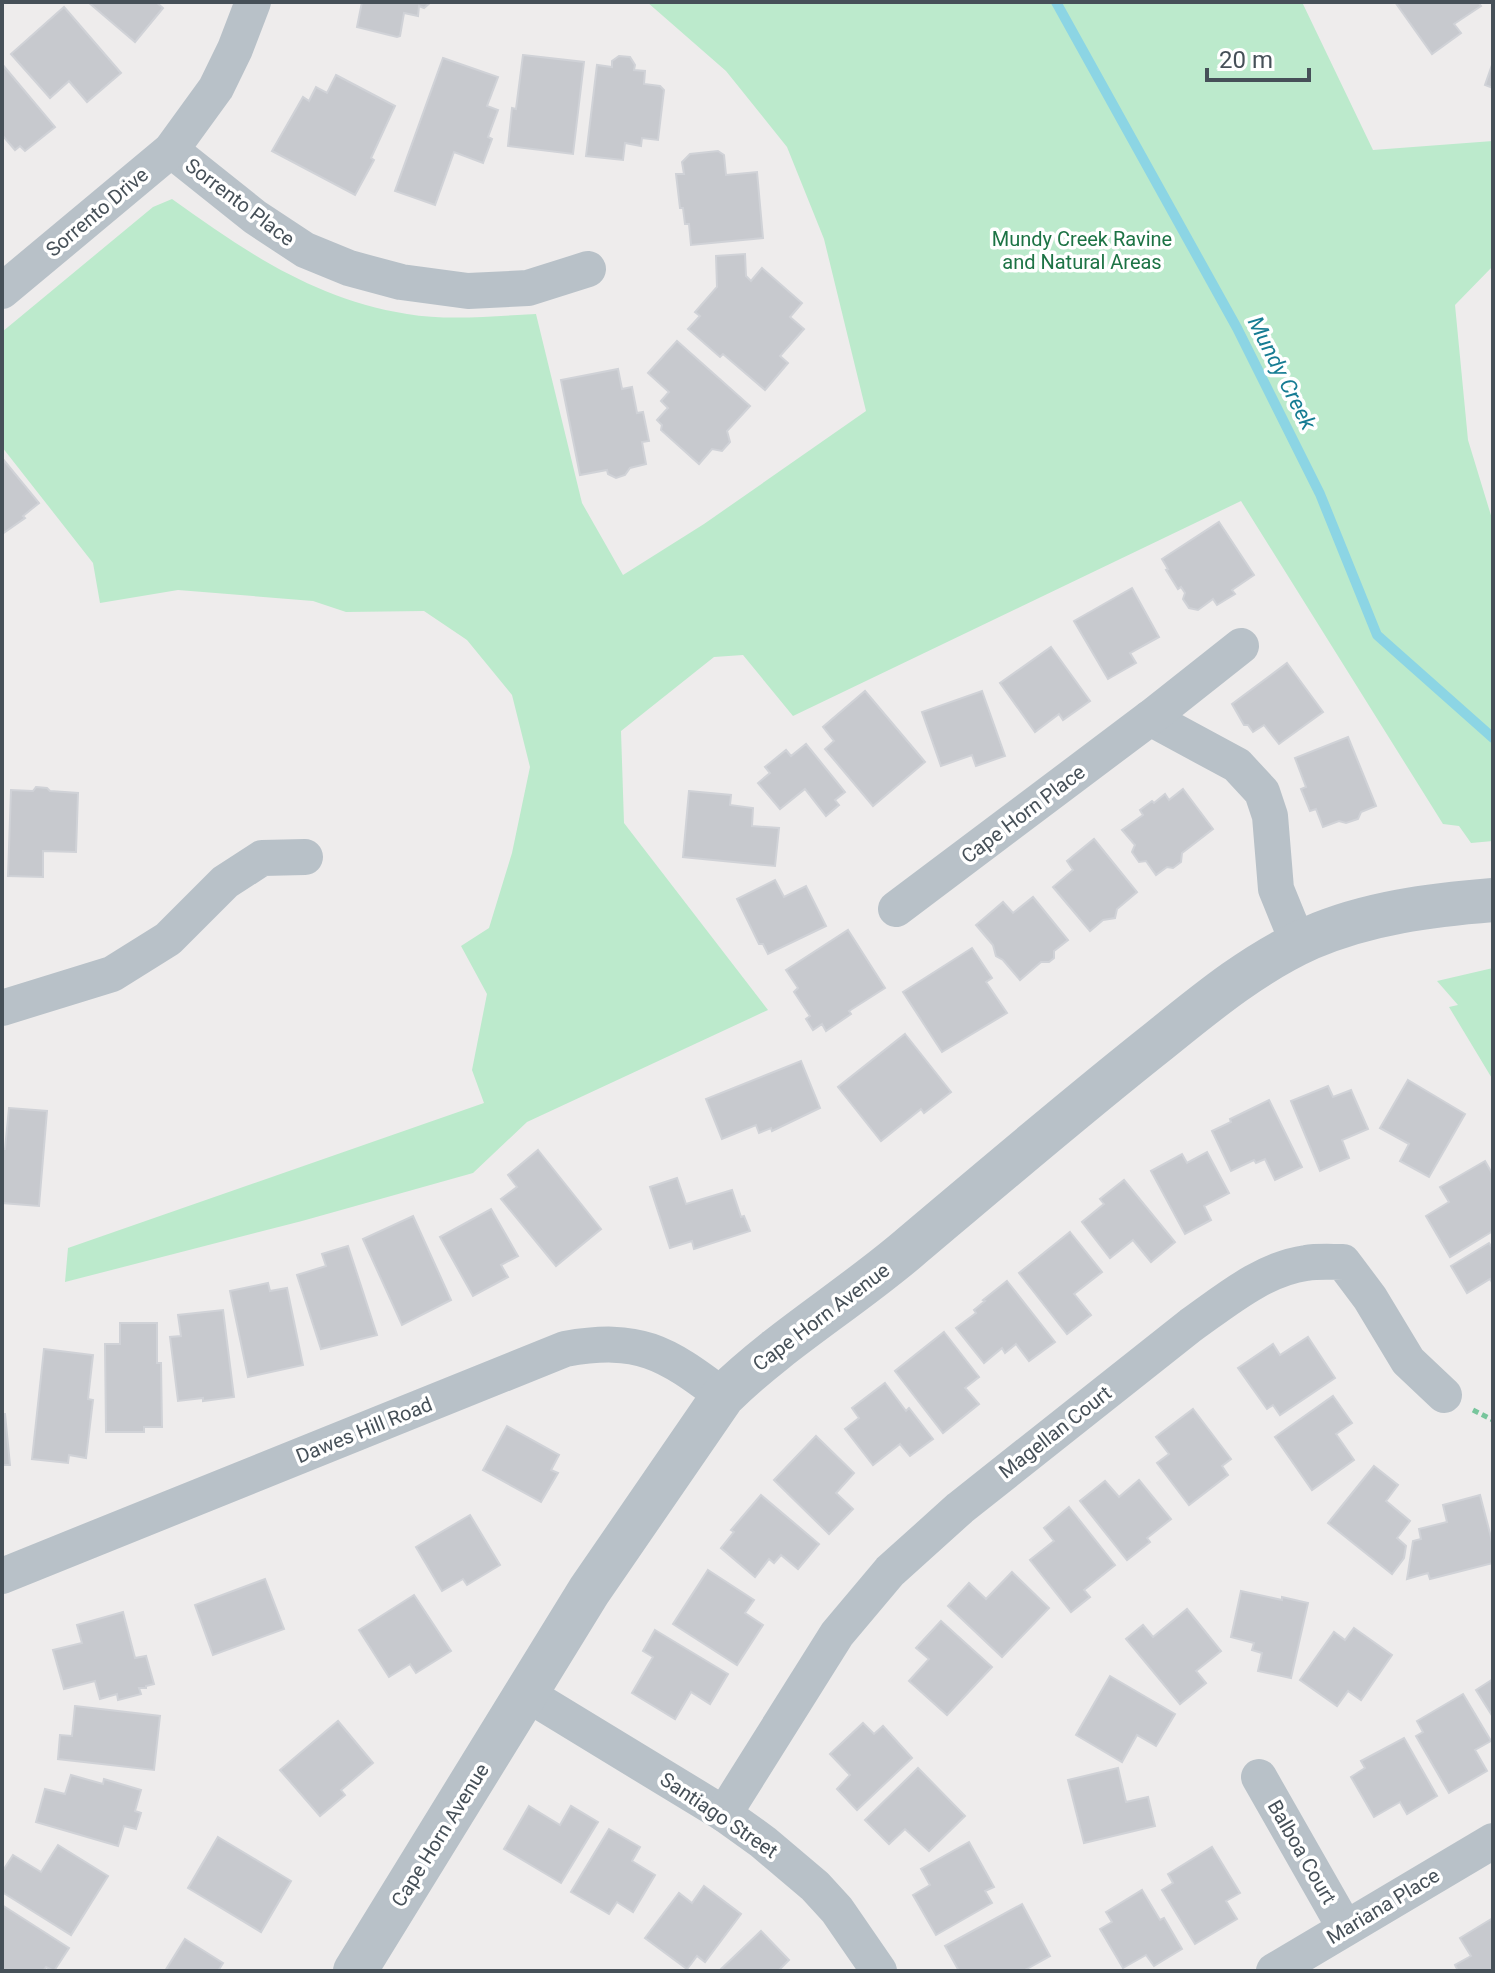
<svg xmlns="http://www.w3.org/2000/svg" width="1495" height="1973" viewBox="0 0 1495 1973" font-family="Roboto,sans-serif">
<style>
.green{fill:#bceacc}
.lines{fill:none;stroke-linecap:round;stroke-linejoin:round}
.stream{stroke:#8cd5e4;stroke-width:10}
.building{fill:#c7c9ce;stroke:#d0d2d7;stroke-width:2}
.path{stroke:#77c59c;stroke-width:5;stroke-dasharray:6 4;stroke-linecap:butt}
.minor{stroke:#b8c1c8;stroke-width:36}
.tertiary{stroke:#b8c1c8;stroke-width:44}
.labels{text-anchor:middle;dominant-baseline:central;stroke-width:7;stroke-linejoin:round;paint-order:stroke}
.street-label{font-size:20px;fill:#465058;stroke:#fff}
.park-label{font-size:20px;fill:#1d7345;stroke:#fff}
.water-label{font-size:22px;font-style:italic;fill:#167c93;stroke:#fff}
</style>
<rect width="100%" height="100%" fill="#eeecec"/>
<g class="green">
<path d="M647,2h655l71,148 120,-9v125l-38,39 13,135 25,82v319l-22,2 -12,-17 -16,-2 -202,-323 -448,215 -50,-61 -29,2 -93,74 3,92 144,187 -241,112 -54,51 -171,48 -237,61 3,-34 416,-145 -12,-33 15,-76 -26,-48 28,-18 23,-75 18,-86 -18,-72 -45,-55 -43,-29 -78,1 -33,-11 -135,-11 -78,13 -7,-40 -91,-116v-115l151,-125 19,-8c74,53 142,100 235,115 41,7 87,2 129,0l46,189 41,72 81,-51 162,-113 -42,-172 -37,-92 -61,-76z"/>
<polygon points="1493,968 1493,1080 1449,1007 1458,1005 1437,981"/>
</g>
<g class="lines">
<polyline class="stream" points="1056,2 1237,328 1320,494 1377,635 1493,738"/>
</g>
<g class="building">
<polygon points="88,2 156,2 163,8 135,42"/>
<polygon points="362,2 431,2 424,8 419,6 418,16 404,13 400,36 397,37 357,27"/>
<polygon points="1395,2 1478,2 1481,6 1454,24 1461,33 1432,54"/>
<polygon points="64,7 121,73 87,102 69,81 50,98 11,54"/>
<polygon points="523,55 584,62 573,154 508,146 512,108 516,109"/>
<polygon points="619,56 630,57 635,65 634,70 645,71 644,84 660,86 664,90 658,140 642,138 641,146 625,143 623,160 586,156 597,65 612,67 612,61"/>
<polygon points="443,58 498,77 487,106 498,110 488,137 492,139 483,163 454,152 435,205 395,191"/>
<polygon points="1493,62 1493,88 1485,85"/>
<polygon points="2,64 55,127 25,151 20,146 15,150 2,135"/>
<polygon points="336,75 395,106 371,158 374,160 355,195 272,151 303,97 309,101 316,87 327,93"/>
<polygon points="718,151 724,155 726,175 757,172 763,238 691,245 689,224 685,224 683,208 680,208 676,174 684,174 682,162 690,154"/>
<polygon points="745,254 746,276 751,281 762,268 802,303 790,317 804,329 780,356 788,363 765,390 723,354 720,357 688,329 700,316 695,312 717,287 716,256"/>
<polygon points="677,341 750,406 727,431 730,442 722,451 712,449 699,464 661,430 662,425 657,420 668,408 661,401 669,392 648,373"/>
<polygon points="618,369 622,389 632,387 637,413 643,412 649,441 642,442 646,464 630,468 625,475 616,478 608,474 607,470 580,475 561,380"/>
<polygon points="2,458 39,503 23,516 25,518 2,534"/>
<polygon points="1219,522 1254,575 1232,590 1235,594 1217,605 1213,599 1198,610 1189,608 1183,599 1185,593 1181,587 1178,589 1166,570 1168,569 1162,559"/>
<polygon points="1132,588 1159,637 1130,653 1136,663 1108,679 1074,621"/>
<polygon points="1051,647 1090,701 1063,720 1059,714 1035,732 1000,683"/>
<polygon points="1287,663 1323,712 1279,744 1264,725 1253,732 1248,725 1244,725 1232,704"/>
<polygon points="865,691 925,762 873,806 825,749 834,741 823,727"/>
<polygon points="982,691 1005,756 976,766 972,755 941,766 922,712"/>
<polygon points="1348,737 1376,806 1361,812 1358,819 1346,823 1339,821 1323,827 1316,809 1310,811 1301,789 1306,787 1295,758"/>
<polygon points="806,744 845,792 835,800 839,805 826,816 805,789 780,809 758,783 770,773 765,767 786,750 791,756"/>
<polygon points="36,787 47,788 50,791 78,793 76,852 43,851 43,877 8,876 11,790 33,791"/>
<polygon points="1183,789 1213,829 1182,853 1181,862 1173,868 1167,867 1156,875 1146,861 1139,862 1132,852 1135,845 1122,830 1143,815 1140,810 1152,801 1154,803 1165,794 1169,800"/>
<polygon points="689,791 731,795 730,805 753,808 752,826 779,828 775,866 683,857"/>
<polygon points="1094,839 1137,892 1117,909 1115,918 1103,920 1090,931 1053,887 1073,870 1067,861"/>
<polygon points="775,880 784,897 806,886 826,926 768,954 763,944 759,944 737,899"/>
<polygon points="1033,897 1068,940 1054,951 1054,958 1049,962 1041,962 1020,980 1003,960 996,956 993,945 976,925 1003,902 1013,913"/>
<polygon points="848,930 885,988 849,1011 851,1014 826,1031 822,1024 813,1030 806,1019 810,1016 794,992 798,988 786,970"/>
<polygon points="972,948 992,978 986,982 1007,1013 942,1052 903,992"/>
<polygon points="905,1034 951,1092 924,1113 921,1109 881,1141 838,1087"/>
<polygon points="801,1061 820,1108 772,1131 771,1128 759,1133 756,1125 722,1139 706,1099"/>
<polygon points="1408,1080 1465,1114 1429,1177 1400,1161 1409,1144 1380,1128"/>
<polygon points="1328,1086 1333,1097 1351,1090 1368,1129 1342,1140 1349,1158 1320,1171 1291,1101"/>
<polygon points="1269,1100 1302,1167 1275,1180 1265,1159 1256,1163 1254,1160 1231,1171 1212,1131 1231,1122 1230,1119"/>
<polygon points="9,1108 47,1111 39,1206 2,1203 2,1149 5,1149"/>
<polygon points="538,1150 601,1229 556,1266 501,1199 517,1187 508,1175"/>
<polygon points="1207,1152 1229,1193 1204,1206 1211,1220 1185,1234 1151,1171 1182,1154 1187,1163"/>
<polygon points="1485,1161 1493,1175 1493,1231 1450,1257 1426,1216 1449,1202 1440,1187"/>
<polygon points="677,1178 686,1204 732,1190 741,1217 744,1216 750,1231 694,1249 692,1241 670,1248 650,1187"/>
<polygon points="1124,1180 1175,1242 1151,1262 1133,1240 1110,1258 1082,1222 1104,1204 1100,1199"/>
<polygon points="491,1209 518,1256 501,1265 508,1277 473,1296 440,1237"/>
<polygon points="413,1216 451,1300 402,1325 363,1239"/>
<polygon points="1070,1232 1102,1272 1074,1294 1091,1315 1067,1334 1019,1273"/>
<polygon points="1489,1243 1491,1246 1493,1245 1493,1284 1490,1279 1467,1293 1451,1266"/>
<polygon points="348,1246 377,1335 321,1349 297,1275 326,1266 322,1254"/>
<polygon points="1007,1281 1055,1342 1029,1361 1016,1344 1005,1353 1002,1348 984,1363 956,1328 976,1313 974,1310 985,1301 983,1300"/>
<polygon points="268,1283 270,1291 287,1288 303,1365 248,1377 230,1291"/>
<polygon points="223,1310 234,1397 203,1401 203,1398 178,1401 170,1337 181,1336 178,1315"/>
<polygon points="120,1323 157,1323 157,1363 161,1363 162,1427 144,1427 144,1432 106,1432 105,1344 120,1344"/>
<polygon points="944,1332 979,1377 965,1388 979,1404 943,1433 895,1371"/>
<polygon points="1308,1337 1335,1378 1280,1415 1273,1405 1267,1409 1238,1368 1273,1344 1280,1355"/>
<polygon points="44,1349 93,1355 88,1399 93,1400 86,1458 69,1455 68,1463 32,1459"/>
<polygon points="885,1383 906,1411 909,1408 933,1439 910,1456 900,1444 873,1465 845,1429 859,1418 852,1408"/>
<polygon points="1333,1396 1352,1423 1336,1434 1354,1460 1312,1490 1275,1437"/>
<polygon points="1193,1409 1231,1459 1222,1466 1228,1475 1189,1505 1157,1463 1169,1454 1156,1437"/>
<polygon points="2,1414 5,1414 10,1465 2,1465"/>
<polygon points="507,1426 559,1455 551,1470 558,1473 541,1502 483,1470"/>
<polygon points="816,1436 854,1473 836,1493 853,1509 829,1534 774,1480"/>
<polygon points="1374,1466 1398,1485 1386,1501 1410,1521 1397,1538 1406,1546 1404,1558 1392,1574 1328,1523"/>
<polygon points="1139,1480 1171,1519 1147,1538 1150,1542 1127,1560 1080,1501 1105,1481 1119,1497"/>
<polygon points="761,1495 819,1544 798,1569 781,1555 774,1563 769,1559 755,1577 721,1548 734,1532 731,1530"/>
<polygon points="1480,1495 1493,1545 1493,1563 1430,1579 1428,1573 1407,1579 1413,1541 1421,1539 1419,1529 1447,1522 1443,1505"/>
<polygon points="1069,1507 1115,1565 1084,1590 1090,1597 1071,1612 1030,1560 1054,1541 1044,1528"/>
<polygon points="470,1515 500,1565 467,1585 463,1579 442,1591 416,1547"/>
<polygon points="708,1570 754,1600 745,1613 763,1625 737,1665 673,1624"/>
<polygon points="1012,1572 1049,1608 1002,1657 948,1606 969,1583 986,1599"/>
<polygon points="265,1579 284,1629 213,1655 195,1605"/>
<polygon points="1241,1591 1282,1600 1282,1597 1308,1603 1291,1678 1258,1671 1262,1653 1252,1650 1254,1643 1231,1637"/>
<polygon points="414,1595 451,1651 416,1673 410,1664 389,1677 359,1630"/>
<polygon points="1187,1609 1221,1651 1196,1671 1206,1683 1180,1704 1126,1639 1143,1625 1153,1637"/>
<polygon points="123,1612 135,1658 146,1656 154,1684 146,1686 146,1688 139,1688 141,1694 118,1700 117,1694 100,1699 95,1681 64,1689 53,1650 82,1643 77,1625"/>
<polygon points="941,1621 992,1667 947,1715 909,1681 929,1659 916,1648"/>
<polygon points="1354,1628 1392,1655 1361,1700 1348,1691 1337,1706 1300,1680 1334,1632 1345,1640"/>
<polygon points="655,1630 728,1674 710,1704 691,1692 675,1719 632,1693 653,1657 643,1651"/>
<polygon points="1110,1676 1175,1714 1156,1746 1137,1735 1122,1762 1076,1735"/>
<polygon points="1493,1679 1493,1717 1476,1690"/>
<polygon points="1463,1694 1491,1741 1475,1750 1487,1771 1449,1793 1416,1736 1423,1732 1417,1721"/>
<polygon points="75,1706 160,1716 154,1770 58,1759 60,1735 72,1736"/>
<polygon points="338,1721 373,1763 341,1790 345,1795 320,1816 280,1770"/>
<polygon points="863,1723 874,1734 883,1726 912,1758 857,1810 837,1789 850,1775 830,1754"/>
<polygon points="1404,1738 1437,1796 1407,1814 1400,1802 1374,1817 1351,1777 1365,1768 1361,1761"/>
<polygon points="918,1768 965,1816 929,1851 905,1829 889,1844 865,1820"/>
<polygon points="1118,1768 1126,1802 1148,1797 1155,1826 1084,1843 1068,1780"/>
<polygon points="71,1775 103,1784 104,1779 141,1790 135,1811 141,1813 136,1829 124,1826 118,1846 36,1822 45,1789 65,1794"/>
<polygon points="529,1806 560,1825 571,1806 598,1822 561,1883 504,1849"/>
<polygon points="609,1829 640,1847 632,1861 655,1875 633,1912 617,1902 609,1914 571,1892"/>
<polygon points="218,1837 291,1881 261,1932 188,1888"/>
<polygon points="969,1842 994,1887 985,1891 992,1903 936,1935 913,1895 930,1885 921,1869"/>
<polygon points="58,1845 108,1876 71,1935 2,1892 2,1872 13,1855 41,1872"/>
<polygon points="1212,1847 1240,1893 1226,1901 1237,1919 1195,1944 1162,1890 1173,1883 1168,1874"/>
<polygon points="704,1886 741,1914 705,1962 697,1956 687,1969 645,1938 679,1893 692,1903"/>
<polygon points="1142,1890 1160,1920 1164,1918 1182,1949 1154,1966 1146,1955 1123,1968 1100,1929 1112,1922 1106,1912"/>
<polygon points="1022,1904 1050,1956 1023,1971 959,1971 945,1946"/>
<polygon points="2,1905 69,1948 54,1971 46,1967 43,1971 2,1971"/>
<polygon points="1493,1918 1493,1971 1458,1971 1455,1965 1471,1956 1460,1938"/>
<polygon points="761,1931 789,1960 778,1971 719,1971"/>
<polygon points="185,1939 223,1963 218,1971 165,1971"/>
</g>
<g class="lines">
<polyline class="path" points="1473,1410 1493,1420"/>
<g class="minor">
<polyline points="171,150 255,217 305,250 349,268 401,282 468,291 528,288 588,269"/>
<polyline points="2,291 171,150 216,88 235,49 253,2"/>
<polyline points="1150,718 1237,765 1262,792 1270,816 1276,889 1298,943"/>
<polyline points="896,909 1150,718 1241,646"/>
<polyline points="2,1008 112,974 168,939 225,882 262,858 305,857"/>
<path d="M2,1576l563,-227c74,-13 100,3 158,47"/>
<polyline points="527,1694 724,1814 763,1842 815,1886 837,1910 879,1971"/>
<polyline points="1259,1777 1345,1928"/>
<path d="M724,1814l113,-180 53,-63 70,-63 231,-183c34,-24 72,-56 115,-62 12,-2 25,-1 37,-1l27,36 38,63 36,34"/>
<polyline points="1274,1971 1493,1841"/>
</g>
<path class="tertiary" d="M355,1971l234,-380 134,-195c56,-55 125,-96 185,-147 83,-70 166,-141 252,-209 47,-38 94,-77 150,-102 57,-25 121,-33 183,-38"/>
</g>
<g class="labels">
<g class="street-label">
<text transform="translate(240 202) rotate(37)">Sorrento Place</text>
<text transform="translate(97 212) rotate(-40)">Sorrento Drive</text>
<text transform="translate(1023 814) rotate(-37)">Cape Horn Place</text>
<text transform="translate(821 1317) rotate(-37)">Cape Horn Avenue</text>
<text transform="translate(364 1430) rotate(-22)">Dawes Hill Road</text>
<text transform="translate(1055 1432) rotate(-38)">Magellan Court</text>
<text transform="translate(719 1815) rotate(34)">Santiago Street</text>
<text transform="translate(440 1835) rotate(-58)">Cape Horn Avenue</text>
<text transform="translate(1302 1852) rotate(60)">Balboa Court</text>
<text transform="translate(1383 1906) rotate(-31)">Mariana Place</text>
</g>
<g class="park-label">
<text x="1082" y="239">Mundy Creek Ravine<tspan x="1082" dy="23">and Natural Areas</tspan></text>
</g>
<g class="water-label">
<text transform="translate(1282 373) rotate(63)">Mundy Creek</text>
</g>
</g>
<rect width="1495" height="1973" fill="none" stroke="#465058" stroke-width="8"/>
<path d="M1207 68v12h102v-12" fill="none" stroke="#465058" stroke-width="4"/>
<text x="1219" y="68" font-size="24" fill="#465058" stroke="#ffffff" stroke-width="6" paint-order="stroke">20 m</text>
</svg>
